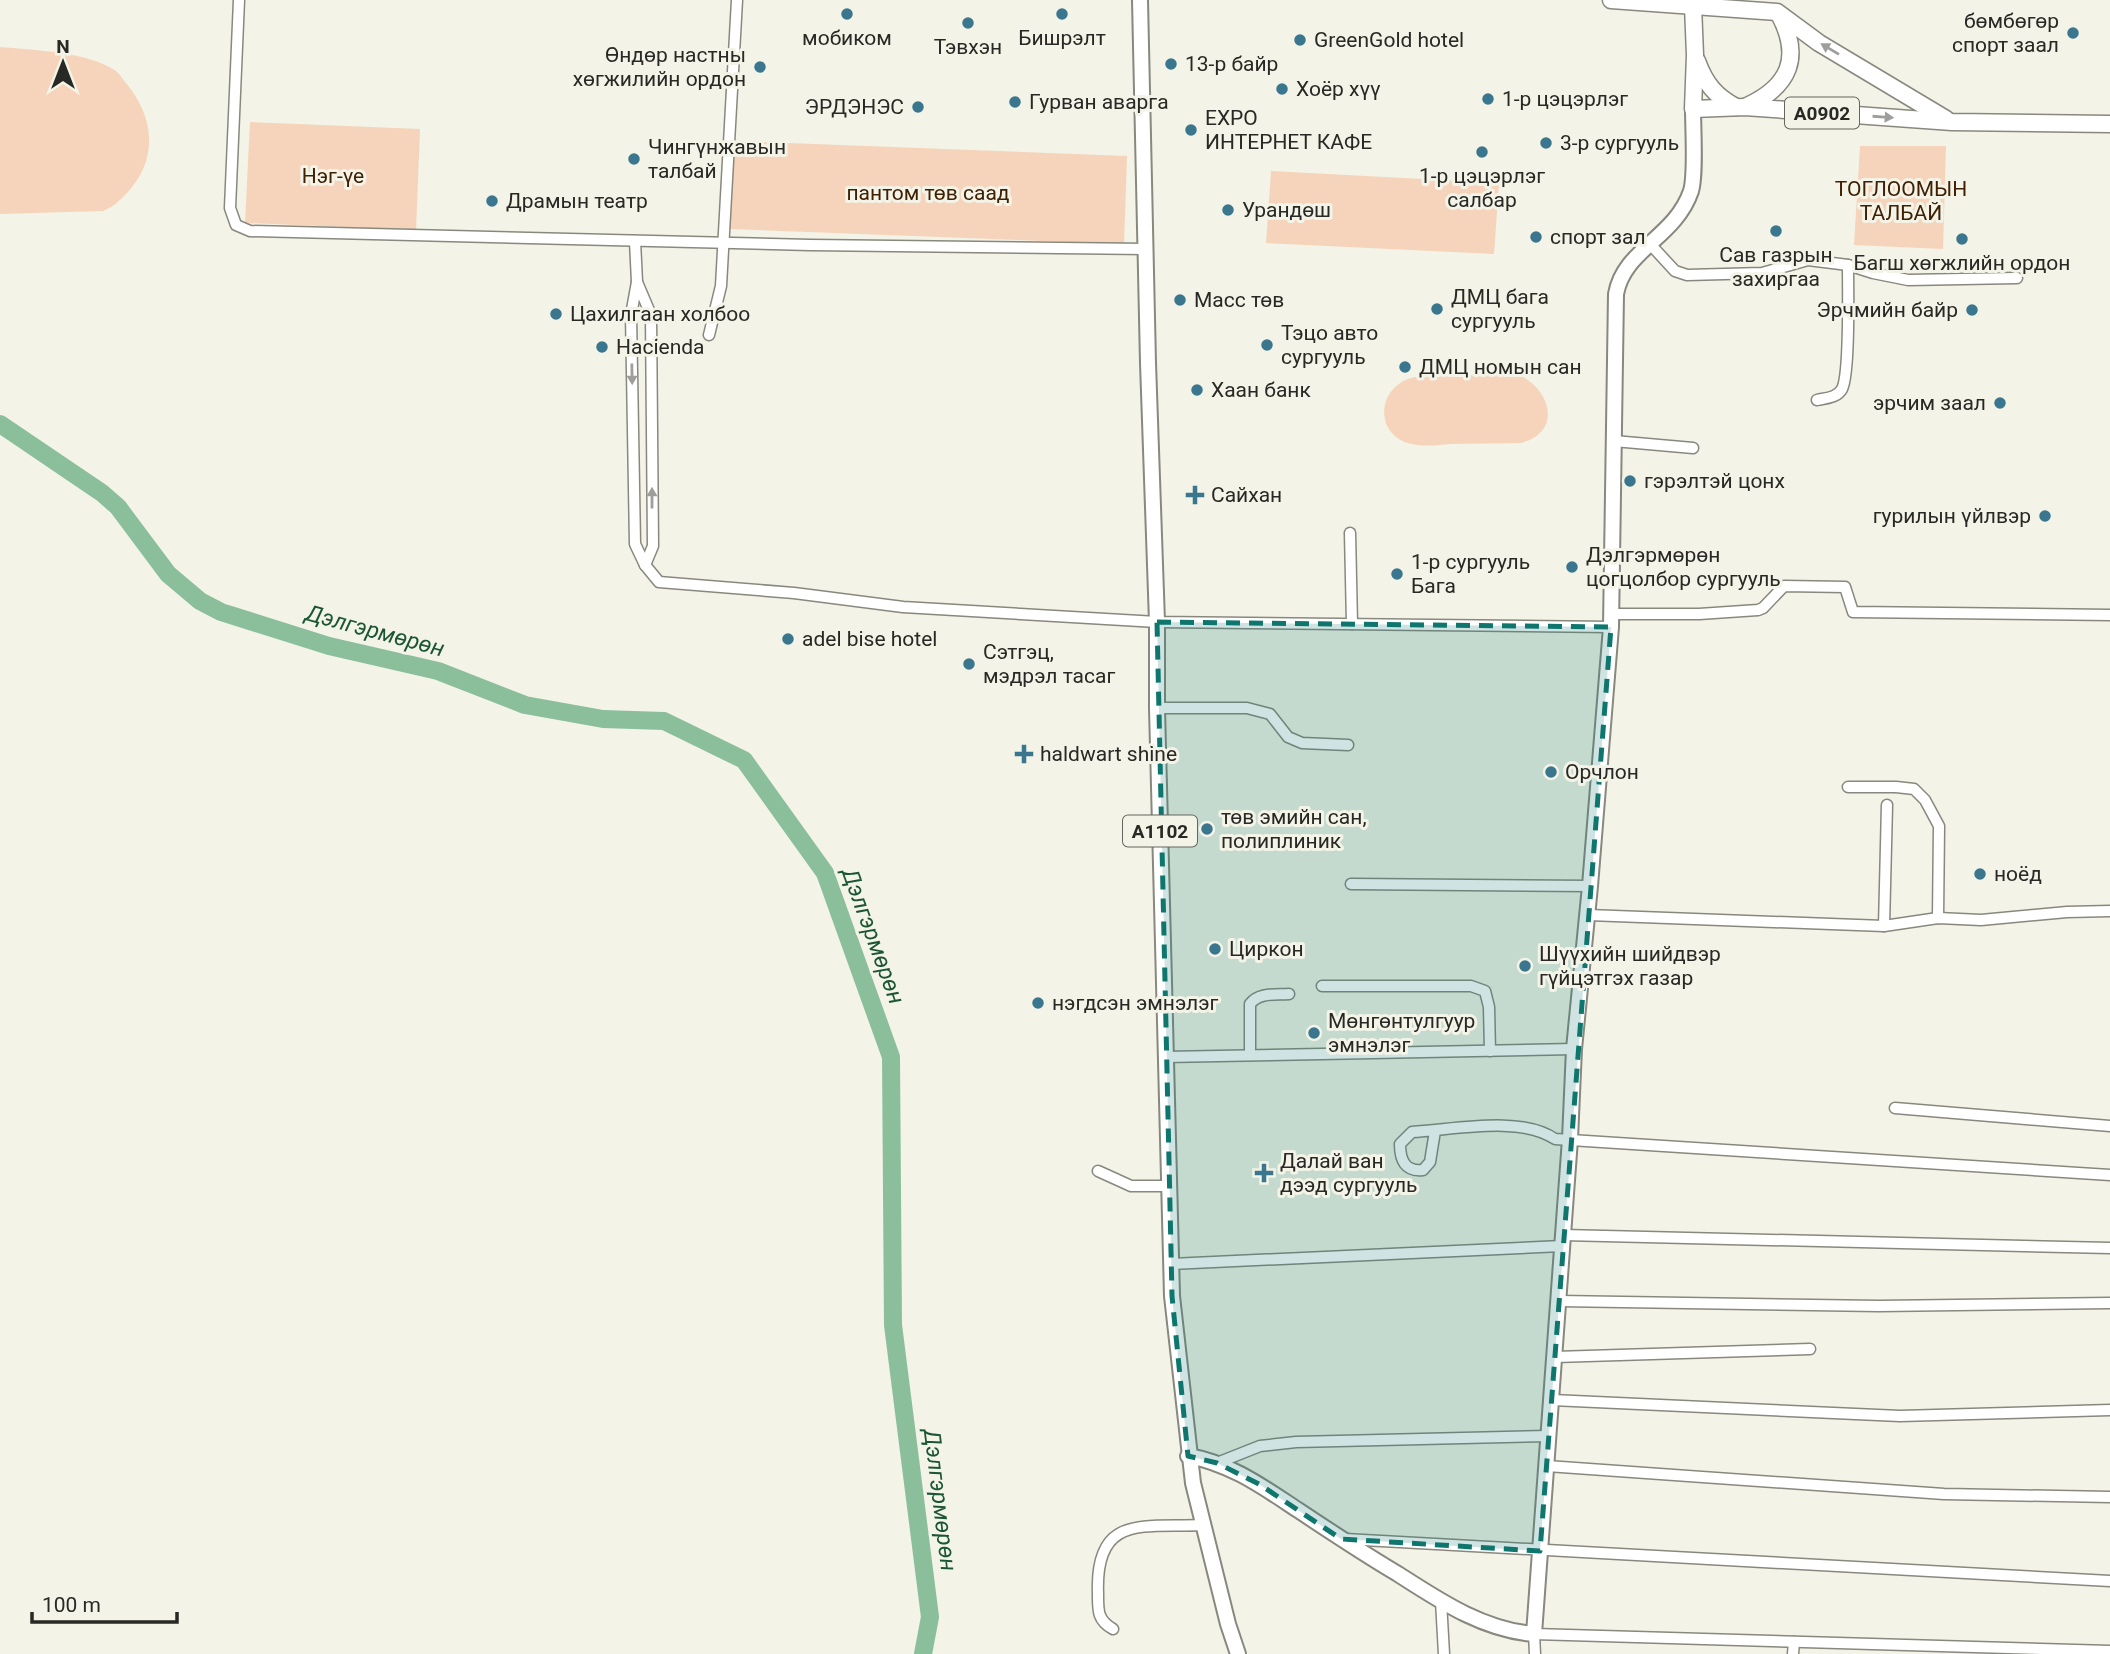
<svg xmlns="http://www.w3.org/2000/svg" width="2110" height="1654" viewBox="0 0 2110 1654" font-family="Roboto,sans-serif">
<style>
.green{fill:#f5d4bb}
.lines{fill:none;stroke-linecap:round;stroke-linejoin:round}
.river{stroke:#8bbf9b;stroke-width:18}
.minor-casing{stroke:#88887e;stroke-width:13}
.secondary-casing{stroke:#88887e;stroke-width:18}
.primary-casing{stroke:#88887e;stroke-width:18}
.trunk-casing{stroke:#88887e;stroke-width:19}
.minor{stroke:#fff;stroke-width:10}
.secondary{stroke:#fff;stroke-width:14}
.primary{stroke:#fff;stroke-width:14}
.trunk{stroke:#fff;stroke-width:16}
.oneway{fill:#9e9e9c}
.marked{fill:#0f766e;fill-opacity:0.2;stroke:#0f766e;stroke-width:5;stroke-dasharray:14 9;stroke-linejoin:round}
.poi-dot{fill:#3a778e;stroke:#f3f3e7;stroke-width:2.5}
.labels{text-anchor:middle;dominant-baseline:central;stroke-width:6;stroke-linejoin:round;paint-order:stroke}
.shield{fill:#f3f3e7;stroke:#65655e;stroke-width:2}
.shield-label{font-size:19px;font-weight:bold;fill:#282824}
.poi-label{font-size:21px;fill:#282824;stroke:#f3f3e7;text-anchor:start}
.park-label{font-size:21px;fill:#402003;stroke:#f3f3e7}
.water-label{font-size:23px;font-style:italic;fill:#1b5633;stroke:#f3f3e7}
</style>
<rect width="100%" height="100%" fill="#f3f3e7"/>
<g class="green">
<path d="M0,47c32,3 90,5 116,24 4,3 7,9 10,12 29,35 33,78 -1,112 -7,7 -12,12 -22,16l-103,3z"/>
<polygon points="250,122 420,129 416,230 245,223"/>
<polygon points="733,141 1127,156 1124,244 730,229"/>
<polygon points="1860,146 1946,146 1943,249 1854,245"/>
<polygon points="1271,171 1499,183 1494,254 1266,243"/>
<path d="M1517,374c34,14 46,58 4,69 -23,0 -47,1 -71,1 -12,1 -26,3 -38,0 -39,-8 -36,-59 3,-67z"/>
</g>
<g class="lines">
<polyline class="river" points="0,424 102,493 118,507 168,574 200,601 221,612 329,646 438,671 525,705 603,719 664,721 744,760 825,873 891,1057 893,1325 930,1617 923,1654"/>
<g class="minor-casing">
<g id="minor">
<polyline points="239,0 230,208 236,225 250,231 810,245 1147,249"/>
<polyline points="635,241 637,282 631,315 635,544 645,565 659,582 794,593 903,607 1157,622 1611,627"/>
<polyline points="1650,244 1675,271 1687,275 1762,273 1808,260 1848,265 1873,273 1908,280 2017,278"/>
<polyline points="637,282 651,315 653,546 645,565"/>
<polyline points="709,335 721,286 737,0"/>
<path d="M1817,400c9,-2 20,-2 25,-11 8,-16 6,-101 6,-124"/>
<polyline points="1614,441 1693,448"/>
<polyline points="1350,533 1352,624"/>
<polyline points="1611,614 1699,614 1758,610 1763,608 1784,586 1845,587 1853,612 2110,615"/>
<polyline points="1157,708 1247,708 1270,714 1288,737 1302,743 1348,745"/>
<polyline points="1848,787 1896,787 1914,789 1925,800 1939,826 1938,918"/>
<polyline points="1351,884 1590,886"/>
<polyline points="1588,915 1884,926 1938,918 1981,920 2067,912 2110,911"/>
<polyline points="1884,926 1887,805"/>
<polyline points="1322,986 1471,986 1485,991 1489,1007 1490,1051"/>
<path d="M1250,1055v-51c9,-12 26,-9 39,-10"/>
<polyline points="1165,1057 1574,1049"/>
<polyline points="1895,1108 2110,1126"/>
<path d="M1435,1131l-5,31 -7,8c-18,2 -23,-10 -23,-26l12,-12c41,-2 108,-17 143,7l555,36"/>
<polyline points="1098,1171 1131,1186 1169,1186"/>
<polyline points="1563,1235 2110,1248"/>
<polyline points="1171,1264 1562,1246"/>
<polyline points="1559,1301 1879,1306 2110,1303"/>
<polyline points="1555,1357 1810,1349"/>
<polyline points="1552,1400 1900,1416 2110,1410"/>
<polyline points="1217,1463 1260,1446 1296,1442 1549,1436"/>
<polyline points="1547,1466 1944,1494 2110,1497"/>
<polyline points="1345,1539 2110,1581"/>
<polyline points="1441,1601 1444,1654"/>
<path d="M1113,1629c-16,-9 -15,-19 -15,-36 -3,-80 46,-65 105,-68"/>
<polyline points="1535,1654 1534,1634 2110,1651"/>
<polyline points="1793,1654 1794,1642"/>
</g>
</g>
<g class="secondary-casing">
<path id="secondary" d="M1188,1456c42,7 75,31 110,54 33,22 66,44 100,64 42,27 85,56 136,60l36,-495 4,-90 16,-163 21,-259 5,-333c8,-45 59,-56 75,-103 5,-16 2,-63 2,-82"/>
</g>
<g class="primary-casing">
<polyline id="primary" points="1140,0 1148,363 1157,622 1157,708 1172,1296 1193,1483 1228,1624 1238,1654"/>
</g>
<g class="trunk-casing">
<g id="trunk">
<polyline points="1611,0 1777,12 1819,43 1946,119"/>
<polyline points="1693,6 1695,55 1693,109 1745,107 1952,122 2110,124"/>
<path d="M1697,61c8,22 18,35 39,46"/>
<path d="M1747,106c43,-20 55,-49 32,-92"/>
</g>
</g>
<use href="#minor" class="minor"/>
<use href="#secondary" class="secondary"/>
<use href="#primary" class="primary"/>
<use href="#trunk" class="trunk"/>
</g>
<defs><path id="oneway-solid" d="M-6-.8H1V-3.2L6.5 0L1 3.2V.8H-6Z" transform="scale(1.75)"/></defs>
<g class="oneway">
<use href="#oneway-solid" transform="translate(1830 49) rotate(-149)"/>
<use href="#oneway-solid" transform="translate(1883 117) rotate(4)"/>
<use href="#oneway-solid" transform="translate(632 374) rotate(89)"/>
<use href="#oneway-solid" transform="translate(652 498) rotate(-90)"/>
</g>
<path class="marked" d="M1157,622l454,5 -71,924 -199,-12 -82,-55 -42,-21 -29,-7 -16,-160z"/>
<g class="poi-dot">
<circle cx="847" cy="14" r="7"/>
<circle cx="1062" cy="14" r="7"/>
<circle cx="968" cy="23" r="7"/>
<circle cx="2073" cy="33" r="7"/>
<circle cx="1300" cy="40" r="7"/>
<circle cx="1171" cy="64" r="7"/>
<circle cx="760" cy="67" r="7"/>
<circle cx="1282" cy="89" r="7"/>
<circle cx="1488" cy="99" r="7"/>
<circle cx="1015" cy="102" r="7"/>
<circle cx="918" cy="107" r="7"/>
<circle cx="1191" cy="130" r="7"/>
<circle cx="1546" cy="143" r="7"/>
<circle cx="1482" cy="152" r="7"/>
<circle cx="634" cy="159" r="7"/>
<circle cx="492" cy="201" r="7"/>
<circle cx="1228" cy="210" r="7"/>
<circle cx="1776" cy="231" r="7"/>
<circle cx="1536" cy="237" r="7"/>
<circle cx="1962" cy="239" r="7"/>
<circle cx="1180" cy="300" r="7"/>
<circle cx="1437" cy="309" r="7"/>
<circle cx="1972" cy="310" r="7"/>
<circle cx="556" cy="314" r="7"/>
<circle cx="1267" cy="345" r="7"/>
<circle cx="602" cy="347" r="7"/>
<circle cx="1405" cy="367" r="7"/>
<circle cx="1197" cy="390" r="7"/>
<circle cx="2000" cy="403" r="7"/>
<circle cx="1630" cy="481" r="7"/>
<path d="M1191.5 484.5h7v7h7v7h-7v7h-7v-7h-7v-7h7z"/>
<circle cx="2045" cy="516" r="7"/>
<circle cx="1572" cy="567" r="7"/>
<circle cx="1397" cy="574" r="7"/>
<circle cx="788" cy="639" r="7"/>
<circle cx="969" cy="664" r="7"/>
<path d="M1020.5 743.5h7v7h7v7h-7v7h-7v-7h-7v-7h7z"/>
<circle cx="1551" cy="772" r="7"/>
<circle cx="1207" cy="829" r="7"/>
<circle cx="1980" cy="874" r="7"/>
<circle cx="1215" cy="949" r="7"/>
<circle cx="1525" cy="966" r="7"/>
<circle cx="1038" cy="1003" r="7"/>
<circle cx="1314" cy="1033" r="7"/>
<path d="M1260.5 1162.5h7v7h7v7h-7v7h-7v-7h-7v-7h7z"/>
</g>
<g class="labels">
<g class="shield">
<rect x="1785" y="97.5" width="74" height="31" rx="5"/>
<rect x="1123" y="815.5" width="74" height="31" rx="5"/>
</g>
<g class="shield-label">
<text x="1822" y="113">A0902</text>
<text x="1160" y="831">A1102</text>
</g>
<g class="poi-label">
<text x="2059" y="21" text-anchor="end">бөмбөгөр<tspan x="2059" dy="24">спорт заал</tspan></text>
<text x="847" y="38" text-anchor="middle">мобиком</text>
<text x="1062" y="38" text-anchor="middle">Бишрэлт</text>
<text x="1314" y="40">GreenGold hotel</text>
<text x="968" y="47" text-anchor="middle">Тэвхэн</text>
<text x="746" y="55" text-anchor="end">Өндөр настны<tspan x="746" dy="24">хөгжилийн ордон</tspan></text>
<text x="1185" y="64">13-р байр</text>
<text x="1296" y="89">Хоёр хүү</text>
<text x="1502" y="99">1-р цэцэрлэг</text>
<text x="1029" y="102">Гурван аварга</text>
<text x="904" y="107" text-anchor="end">ЭРДЭНЭС</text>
<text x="1205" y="118">EXPO<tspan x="1205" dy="24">ИНТЕРНЕТ КАФЕ</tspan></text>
<text x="1560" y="143">3-р сургууль</text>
<text x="648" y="147">Чингүнжавын<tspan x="648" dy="24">талбай</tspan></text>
<text x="1482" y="176" text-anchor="middle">1-р цэцэрлэг<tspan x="1482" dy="24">салбар</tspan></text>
<text x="506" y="201">Драмын театр</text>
<text x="1242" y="210">Урандөш</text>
<text x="1550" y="237">спорт зал</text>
<text x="1776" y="255" text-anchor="middle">Сав газрын<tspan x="1776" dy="24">захиргаа</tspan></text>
<text x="1962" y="263" text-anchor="middle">Багш хөгжлийн ордон</text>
<text x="1451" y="297">ДМЦ бага<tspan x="1451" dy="24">сургууль</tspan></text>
<text x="1194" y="300">Масс төв</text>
<text x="1958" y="310" text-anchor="end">Эрчмийн байр</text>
<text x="570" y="314">Цахилгаан холбоо</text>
<text x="1281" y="333">Тэцо авто<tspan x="1281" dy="24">сургууль</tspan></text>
<text x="616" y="347">Hacienda</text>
<text x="1419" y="367">ДМЦ номын сан</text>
<text x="1211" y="390">Хаан банк</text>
<text x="1986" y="403" text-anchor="end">эрчим заал</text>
<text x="1644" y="481">гэрэлтэй цонх</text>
<text x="1211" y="495">Сайхан</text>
<text x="2031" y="516" text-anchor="end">гурилын үйлвэр</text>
<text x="1586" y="555">Дэлгэрмөрөн<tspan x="1586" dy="24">цогцолбор сургууль</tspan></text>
<text x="1411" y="562">1-р сургууль<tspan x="1411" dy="24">Бага</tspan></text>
<text x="802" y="639">adel bise hotel</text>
<text x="983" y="652">Сэтгэц,<tspan x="983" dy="24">мэдрэл тасаг</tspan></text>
<text x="1040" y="754">haldwart shine</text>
<text x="1565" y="772">Орчлон</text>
<text x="1221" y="817">төв эмийн сан,<tspan x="1221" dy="24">полиплиник</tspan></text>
<text x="1994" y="874">ноёд</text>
<text x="1229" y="949">Циркон</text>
<text x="1539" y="954">Шүүхийн шийдвэр<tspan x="1539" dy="24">гүйцэтгэх газар</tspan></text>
<text x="1052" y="1003">нэгдсэн эмнэлэг</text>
<text x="1328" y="1021">Мөнгөнтулгуур<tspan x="1328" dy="24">эмнэлэг</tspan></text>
<text x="1280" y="1161">Далай ван<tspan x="1280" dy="24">дээд сургууль</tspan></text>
</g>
<g class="park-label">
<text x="333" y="176">Нэг-үе</text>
<text x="1901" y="189">ТОГЛООМЫН<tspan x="1901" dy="24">ТАЛБАЙ</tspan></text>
<text x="928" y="193">пантом төв саад</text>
</g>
<g class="water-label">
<text transform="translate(375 631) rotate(15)">Дэлгэрмөрөн</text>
<text transform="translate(873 936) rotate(70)">Дэлгэрмөрөн</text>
<text transform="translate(940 1500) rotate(83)">Дэлгэрмөрөн</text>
</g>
</g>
<g transform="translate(63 63)" stroke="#f3f3e7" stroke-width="5" paint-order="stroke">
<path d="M0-5L12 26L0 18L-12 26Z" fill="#282824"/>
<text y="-10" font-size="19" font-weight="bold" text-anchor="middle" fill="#282824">N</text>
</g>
<path d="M32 1612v10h145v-10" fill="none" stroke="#282824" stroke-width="3.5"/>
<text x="42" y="1612" font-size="21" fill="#282824" stroke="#f3f3e7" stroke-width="5" paint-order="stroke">100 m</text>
</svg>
